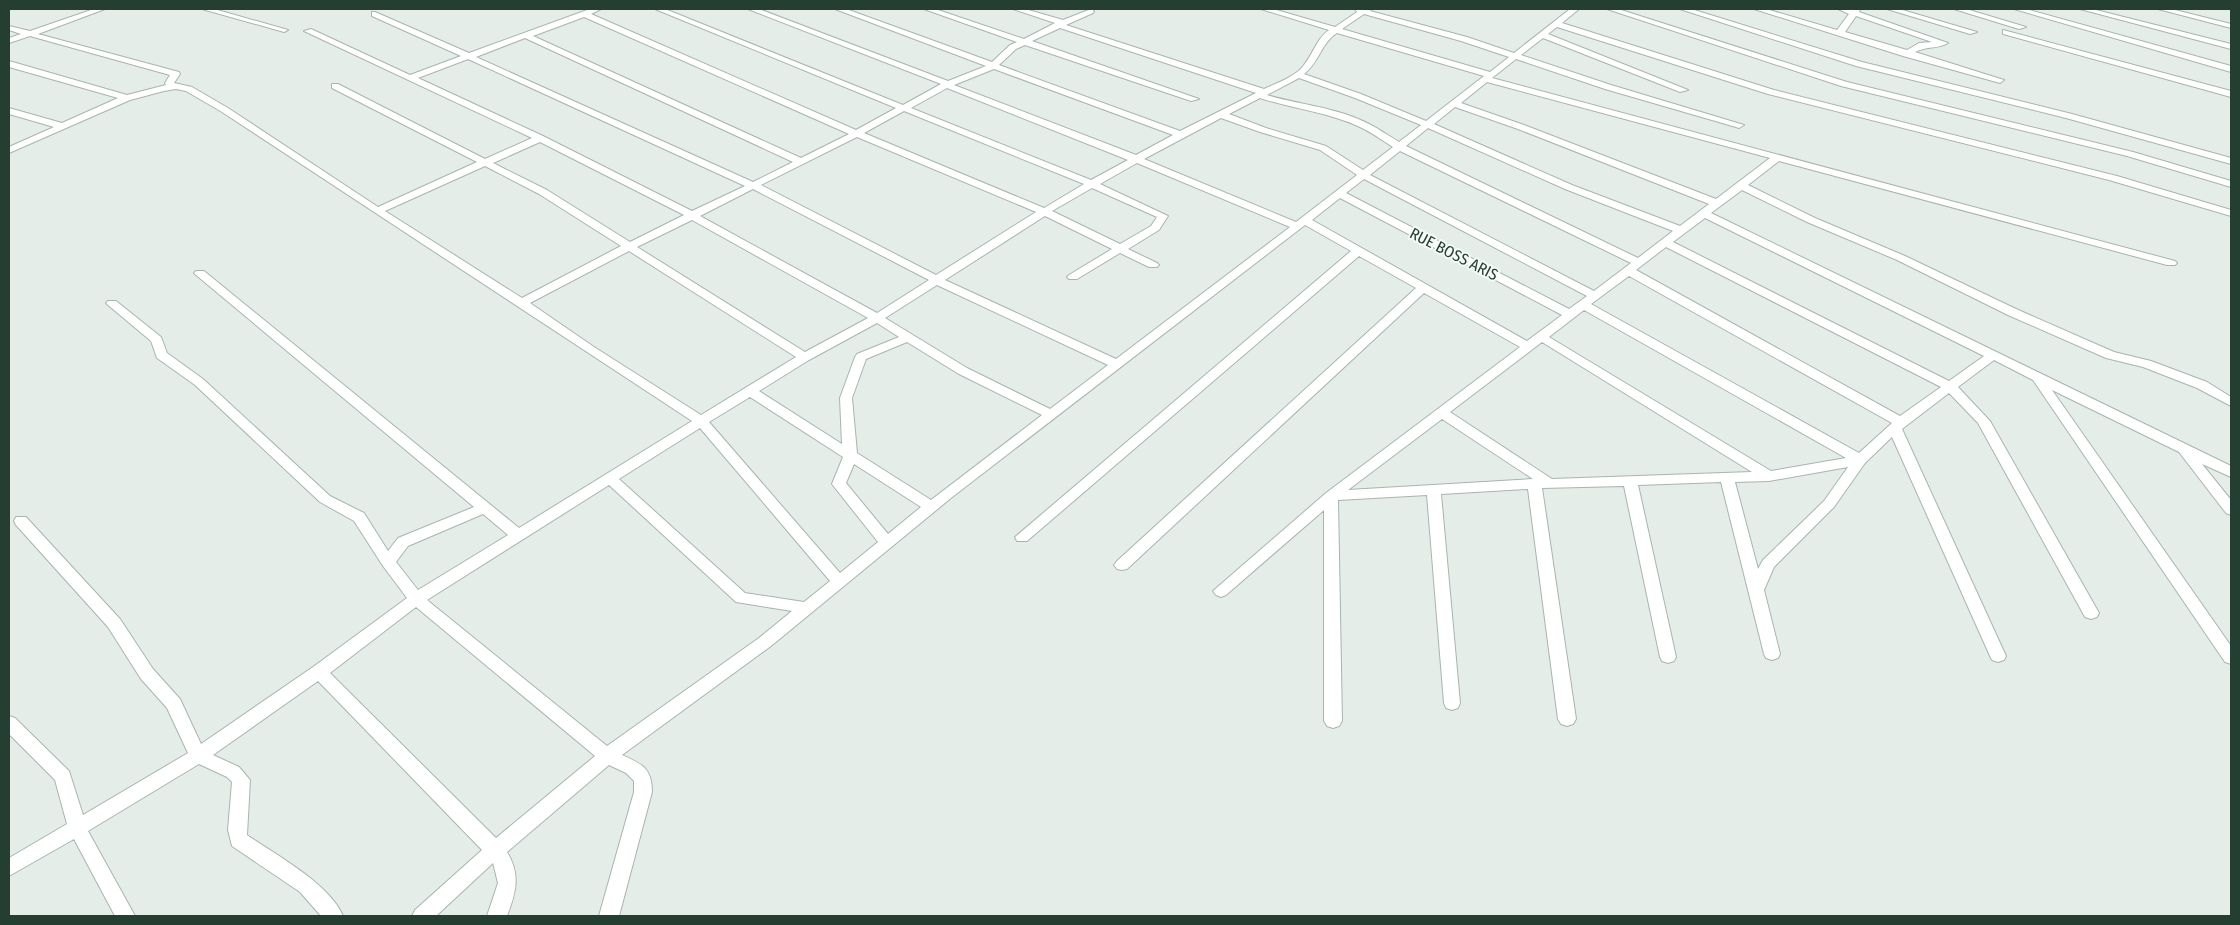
<svg xmlns="http://www.w3.org/2000/svg" width="2240" height="925" viewBox="0 0 2240 925" font-family="'Fira Sans Condensed',sans-serif">
<style>
.lines{fill:none;stroke-linecap:round;stroke-linejoin:round}
.minor-casing{stroke:#a7b5ae;stroke-width:2}
.minor{fill:#fff;fill-rule:evenodd}
.labels{text-anchor:middle;dominant-baseline:central;stroke-width:4;stroke-linejoin:round;paint-order:stroke}
.street-label{font-size:16px;fill:#243f32;stroke:#f5faf7}
</style>
<rect width="100%" height="100%" fill="#e5ede8"/>
<g class="lines">
<g class="minor-casing">
<g id="minor">
<path d="M94,9h11l-67,25 141,38 1,2 -6,9 18,4 36,21 150,99 99,-45 -145,-74v-4h6l147,75 47,-21 -228,-107 7,-2 99,46 51,-19 -89,-40v-4h3l94,41 121,-44h11l-10,5 265,116 40,-22 -241,-99h10l238,96 38,-21 -193,-75h11l189,72 38,-15 -151,-57h11l146,53 18,-17 7,-3 -93,-33h11l89,30 31,-16 -42,-14h12l38,11 28,-11 3,2 -1,2 -27,12 198,64c13,-6 31,-12 40,-24 9,-11 13,-27 25,-35l-68,-21h12l62,18 22,-15 -2,-3h16l-1,2 97,26 47,16 56,-44h9l-17,14 212,67 343,86 114,34v6l-122,-36 -341,-86 -211,-67 -9,7 140,56 -8,2 -137,-54 -22,17 90,30 133,40 -5,3 -3,-1 -131,-38 -89,-30 -24,19 683,183 2,2 -2,2h-8l-388,-104 -31,24 67,33 90,38 111,53 98,43 37,9 56,21 24,15v9l-34,-18 -54,-21 -37,-9 -98,-43 -111,-55 -90,-38 -65,-32 -31,23 520,253v11l-29,-13 29,36v15l-5,-2 -47,-61 -127,-62 179,256v18l-6,-2 -192,-282 -39,-20 -36,27 32,34 109,192 -2,4 -6,2 -6,-2 -107,-194 -29,-30 -47,36 104,227 -2,4 -6,2 -6,-2 -2,-4 -98,-219 -27,26 -31,44 -60,60 -10,23 16,64 -2,4 -6,2 -6,-2 -2,-4 -43,-172 -83,3 38,172 -2,4 -6,2 -6,-2 -2,-4 -36,-171 -82,2 34,231 -3,5 -6,2 -6,-2 -3,-5 -30,-230 -87,5 19,209 -2,5 -6,2 -6,-2 -2,-5 -17,-208 -89,5 4,221 -3,5 -6,2 -6,-2 -3,-5v-211l-98,85 -5,2 -5,-2 -3,-4 113,-98 194,-146 -96,-54 -297,276 -5,1 -5,-1 -3,-4 3,-4 299,-273 -57,-32 -332,285h-10l-2,-4 336,-286 -46,-26 -354,273 -180,148 -149,109c20,9 30,13 30,37l-33,124h-20l35,-124v-11l-8,-8 -17,-8 -102,87c14,23 9,40 0,64h-20l11,-33 -5,-20 -57,53h-24l3,-6 67,-60 -164,-169 -105,74 26,12 11,13 -3,55c29,20 83,49 96,81h-22l-21,-24 -68,-46 -4,-16 4,-48 -5,-5 -28,-13 -111,67 47,85h-20l-41,-77 -65,37v-18l58,-34 -12,-44 -46,-46v-18l6,2 54,53 14,44 105,-62 -21,-45 -26,-29 -33,-52 -92,-102 -2,-4 2,-4h10l94,102 33,50 27,30 21,45 112,-77 94,-69 -24,-32 -29,-45 -34,-19 -125,-117 -38,-27 -6,-17 -43,-36 -2,-2 2,-2h8l45,36 6,16 36,26 127,117 34,17 24,38 10,-13 76,-31 -278,-232 -2,-2 2,-2h8l315,257 173,-107 -470,-309 -36,-21 -10,-2 -12,2 -34,9 -121,53v-6l45,-20 -45,-13v-6l53,15 56,-25 -109,-31v-6l118,34 39,-10 -1,-2 5,-8 -140,-39 -21,7v-5l12,-4 -12,-4v-4l21,5zM1364,14l97,27 48,16 -19,15 -148,-43zM584,17l265,117 -48,24 -268,-122zM1060,28l196,65 -76,38 -181,-66 17,-16 9,-4 166,56 8,-2 -167,-58zM1337,33l147,43 -58,45 -65,-27 -57,-20c15,-11 17,-31 33,-41zM525,38l268,124 -40,20 -277,-125zM468,59l277,127 -53,25 -149,-75 -125,-58zM994,69l179,66 -37,20 -182,-70zM1299,78l56,20 66,27 -22,17c-10,-6 -20,-13 -30,-18 -32,-17 -69,-19 -102,-29zM1487,82l283,76 -54,41 -192,-74 -63,-22zM947,88l181,72 -37,20 -180,-72zM1260,98c33,11 68,14 100,29 11,5 22,13 33,20l-30,23 -37,-24 -60,-18 -37,-14zM1455,107l63,22 191,75 -29,22 -108,-41 -138,-61zM904,111l180,73 -40,24 -180,-75zM1221,118l39,14 60,18 37,25 -61,47 -152,-63zM1428,128l137,61 108,42 -35,27 -232,-112zM857,137l179,75 -100,63 -175,-90zM540,142l144,73 -54,27 -83,-52 -54,-27zM1400,151l231,112 -37,28 -224,-116zM1137,163l153,64 -174,132 -171,-79 100,-64 67,33 -43,26 -2,2 2,2h8l43,-26 29,14h8l2,-2 -2,-2 -29,-14 31,-19 9,-14 -68,-32zM485,166l54,28 82,52 -99,52 -137,-87zM1364,179l223,117 -18,13 -223,-116zM1092,188l65,29 -6,9 -31,18 -68,-33zM753,189l176,91 -52,33 -177,-97zM1340,198l222,117 -35,26 -215,-121zM1705,218l279,138 -35,25 -276,-139zM692,220l176,98 -63,34 -168,-105zM1666,247l275,140 -41,29 -264,-146zM629,251l167,106 -95,58 -107,-68 -64,-44zM1629,276l263,147 -33,30 -268,-149zM937,285l171,80 -58,44 -83,-41 -82,-50zM1584,310l262,148 -75,13 -222,-134zM877,323l22,14 -42,17 -2,3 -15,41 2,46 -83,-53 50,-31zM907,342l52,32 83,41 -111,85 -74,-47 -5,-55 14,-39zM1542,342l210,130 -200,7 -102,-67zM750,397l93,60 -11,27 46,58 -38,31 -131,-151zM1442,419l91,60 -185,11zM700,428l130,153 -26,21 -59,-9 -126,-114zM854,464l67,43 -33,27 -42,-51zM1848,467l-24,34 -61,59 -5,9 -23,-87 34,-1zM609,485l127,117 56,9 -33,27 -152,108 -180,-146zM483,514l25,21 -90,55 -22,-28 12,-16zM416,607l179,149 -99,82 -166,-165z"/>
<polygon points="202,9 214,9 288,30 284,32"/>
<polygon points="1607,9 1618,9 1847,82 2133,152 2231,181 2231,187 2127,156 1841,86"/>
<polygon points="1680,9 1691,9 1862,62 2072,114 2231,158 2231,164 2066,118 1856,66"/>
<path d="M1754,9h12l71,21 12,-16 -11,-5h22l-1,3 89,31c-9,6 -22,3 -33,9l89,28 -4,3 -97,-27zM1856,16l76,26 -13,1 -12,7 -62,-18z"/>
<polygon points="1887,9 1899,9 1977,32 1970,34"/>
<polygon points="1954,9 1966,9 2026,27 2019,29"/>
<polygon points="2014,9 2026,9 2231,66 2231,72"/>
<polygon points="2080,9 2092,9 2231,44 2231,49"/>
<polygon points="2158,9 2171,9 2231,24 2231,28"/>
<polygon points="2003,30 2231,91 2231,97 2003,34"/>
</g>
</g>
<use href="#minor" class="minor"/>
</g>
<g class="labels">
<g class="street-label">
<text transform="translate(1454 254) rotate(27)">RUE BOSS ARIS</text>
</g>
</g>
<rect width="2240" height="925" fill="none" stroke="#243f32" stroke-width="20"/>
</svg>
